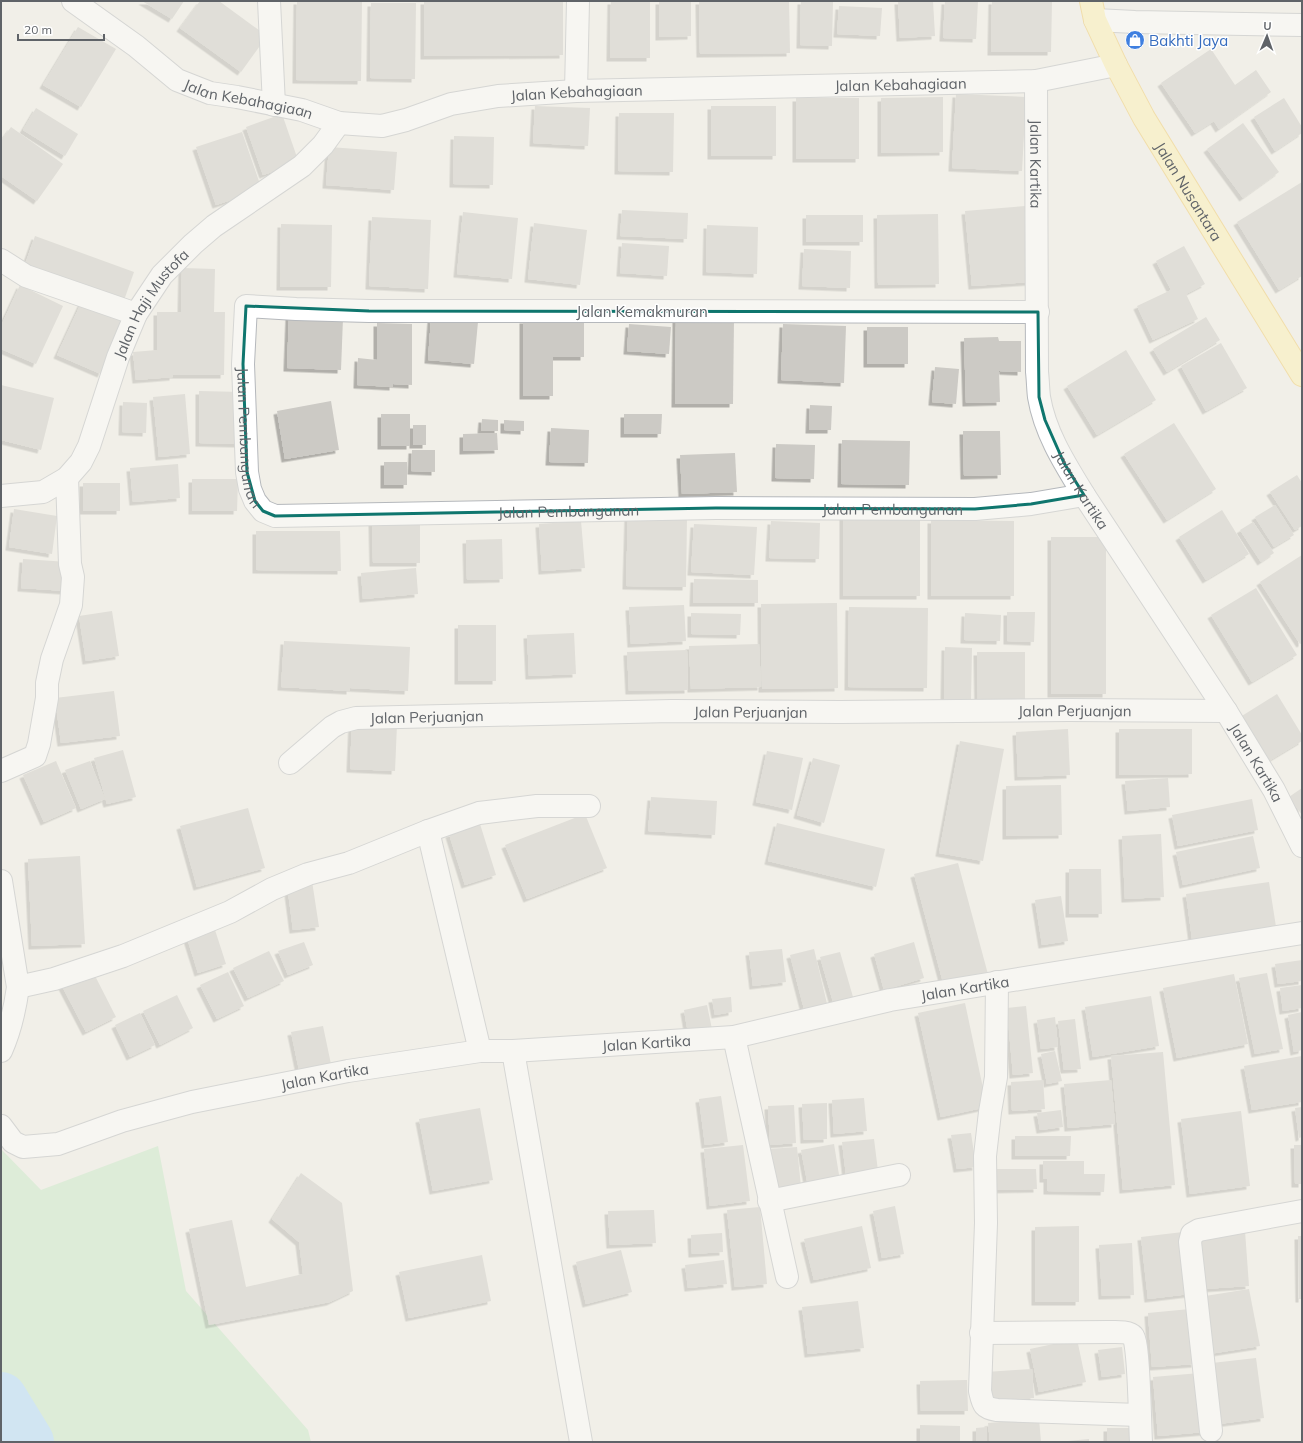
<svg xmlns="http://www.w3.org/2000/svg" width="1303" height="1443" viewBox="0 0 1303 1443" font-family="Mulish,sans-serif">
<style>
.green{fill:#c5e8c5}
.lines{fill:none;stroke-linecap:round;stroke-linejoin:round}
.river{stroke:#aadaff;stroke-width:52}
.building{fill:#cccac5;filter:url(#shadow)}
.minor-casing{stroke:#b5b8bc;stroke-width:24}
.major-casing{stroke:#f2c960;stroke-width:24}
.minor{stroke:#fff;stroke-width:22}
.major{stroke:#fff2af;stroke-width:22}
.marked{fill:none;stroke:#0f766e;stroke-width:3;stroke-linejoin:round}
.labels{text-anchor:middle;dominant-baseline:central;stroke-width:3;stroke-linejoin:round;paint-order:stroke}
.shop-label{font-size:15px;fill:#366cbe;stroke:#fff;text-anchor:start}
.street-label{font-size:15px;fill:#5f6368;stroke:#fff}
</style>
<defs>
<filter id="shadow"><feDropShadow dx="-3.5" dy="3.5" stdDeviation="0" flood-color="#0004"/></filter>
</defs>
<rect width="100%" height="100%" fill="#f1efe8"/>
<polygon class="green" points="158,1146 186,1291 308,1430 311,1442 1,1442 1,1149 41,1190"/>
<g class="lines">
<polyline class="river" points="1,1398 28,1442"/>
</g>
<g class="building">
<polygon points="142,1 184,1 172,19"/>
<polygon points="200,1 219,1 267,36 241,72 180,28"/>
<polygon points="297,1 362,1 361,81 296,80"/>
<polygon points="424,1 563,1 563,55 424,56"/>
<polygon points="611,1 650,1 650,58 610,58"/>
<polygon points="659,1 691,1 691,36 659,37"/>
<polygon points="699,1 789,1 790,53 700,54"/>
<polygon points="801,1 833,1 832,46 800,45"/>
<polygon points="898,1 933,1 935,36 900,38"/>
<polygon points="945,1 978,1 976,39 943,38"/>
<polygon points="992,1 1052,1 1051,52 991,52"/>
<polygon points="371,3 416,3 415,79 370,78"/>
<polygon points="839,6 882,8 880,36 837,34"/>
<polygon points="78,27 116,49 81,107 43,85"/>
<polygon points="1211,49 1235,85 1256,70 1271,92 1219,129 1214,121 1195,133 1161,83"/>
<polygon points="956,94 1026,97 1022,171 952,168"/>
<polygon points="943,97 943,152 881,153 881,98"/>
<rect x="796" y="98" width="63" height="61"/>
<polygon points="1284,98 1302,127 1302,133 1275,151 1254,117"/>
<polygon points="535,106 590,108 588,146 533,143"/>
<rect x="711" y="106" width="65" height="50"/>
<polygon points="36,108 78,134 65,156 23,130"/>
<polygon points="619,113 674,113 673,172 618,171"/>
<polygon points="282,114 299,163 263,175 246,127"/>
<polygon points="1243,123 1279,172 1243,198 1207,149"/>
<polygon points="11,127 63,164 37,201 1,176 1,141"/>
<polygon points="242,132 262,190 216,205 196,147"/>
<polygon points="454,136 494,137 493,185 453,184"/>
<polygon points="329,147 397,152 394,190 326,185"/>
<polygon points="1302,182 1302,276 1279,290 1237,222"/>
<polygon points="1025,206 1031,282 972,286 965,211"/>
<polygon points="622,210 688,213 687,239 620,236"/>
<polygon points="463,212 518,218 512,279 457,274"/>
<polygon points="938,214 939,284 878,285 877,215"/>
<rect x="806" y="215" width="57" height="27"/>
<polygon points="372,217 431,220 428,289 369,286"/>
<polygon points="534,223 587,230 580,285 528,279"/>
<polygon points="281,224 332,225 331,287 280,287"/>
<polygon points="707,225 758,227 757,274 706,272"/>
<polygon points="35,236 134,272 122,306 23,270"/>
<polygon points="622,243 669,246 667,276 620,273"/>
<polygon points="1184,246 1205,284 1186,294 1198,319 1153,340 1137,306 1171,290 1156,261"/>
<polygon points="804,249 851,251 850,288 802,286"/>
<polygon points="182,268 215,269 214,312 225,312 224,375 173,375 173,377 136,380 133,352 157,350 157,312 181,312"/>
<polygon points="20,285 63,306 36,364 1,349 1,326"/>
<polygon points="82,301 125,320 101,374 57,355"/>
<polygon points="289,316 343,318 341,370 287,368"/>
<polygon points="1206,317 1220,340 1167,372 1153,349"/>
<polygon points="676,318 734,319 733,404 675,404"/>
<polygon points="431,319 478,322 474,364 428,360"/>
<polygon points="523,320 584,320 584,357 553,357 553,396 523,396"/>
<polygon points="377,323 412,324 412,385 393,384 393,387 357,385 358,358 377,360"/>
<polygon points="629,324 671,327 669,354 627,351"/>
<polygon points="783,324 846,326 844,383 781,380"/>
<rect x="867" y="327" width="41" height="37"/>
<polygon points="998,337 999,341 1021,341 1021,372 999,371 1000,402 966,403 964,338"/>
<polygon points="1221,343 1247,388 1206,411 1181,366"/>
<polygon points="1126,350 1156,400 1097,435 1067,386"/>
<polygon points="935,367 959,369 956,404 932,402"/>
<polygon points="1,385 54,398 41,450 1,440"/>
<polygon points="199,391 242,392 241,444 199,443"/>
<polygon points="185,394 190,454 159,457 153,397"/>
<polygon points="331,401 339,450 285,459 277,411"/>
<polygon points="123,402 147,403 146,433 122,432"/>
<polygon points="810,405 832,406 831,430 809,430"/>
<rect x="381" y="414" width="29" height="32"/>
<polygon points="624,414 662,414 661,434 624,434"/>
<polygon points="482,419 498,420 498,431 481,431"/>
<polygon points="504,420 524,421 524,431 504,430"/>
<polygon points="1174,423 1216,489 1167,520 1124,454"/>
<rect x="413" y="425" width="13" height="20"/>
<polygon points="551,428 589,430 588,463 549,462"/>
<polygon points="963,431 1000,431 1001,475 964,476"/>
<polygon points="497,433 498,450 463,451 463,434"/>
<polygon points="842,440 910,441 909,485 841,484"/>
<polygon points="776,444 815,445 814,479 775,478"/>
<polygon points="412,450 435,450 435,472 411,471"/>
<polygon points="735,453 737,492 682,494 680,455"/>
<rect x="384" y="462" width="23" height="23"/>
<polygon points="178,464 180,498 133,502 130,468"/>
<polygon points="1297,475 1302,483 1302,526 1295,530 1270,492"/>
<polygon points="192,479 238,479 237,511 192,511"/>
<rect x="83" y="483" width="37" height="28"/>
<polygon points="1275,505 1294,535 1274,547 1255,517"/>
<polygon points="14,509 57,516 52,554 9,547"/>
<polygon points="1222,510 1249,554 1206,580 1179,537"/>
<rect x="843" y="513" width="77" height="83"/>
<polygon points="628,515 687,516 686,587 626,586"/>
<polygon points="420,517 420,563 373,563 372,518"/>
<polygon points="931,520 1014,521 1014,596 931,596"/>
<polygon points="581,521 585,568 542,571 539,524"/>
<polygon points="771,521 820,523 819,559 769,558"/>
<polygon points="1253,522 1274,553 1261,562 1240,530"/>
<polygon points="694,524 757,527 754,575 691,572"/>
<polygon points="256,531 340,531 341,571 256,570"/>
<rect x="1051" y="537" width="55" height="157"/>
<polygon points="502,539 503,579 467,580 466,540"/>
<polygon points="1302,555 1302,643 1300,644 1260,582"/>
<polygon points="23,559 68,562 66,591 21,588"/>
<polygon points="416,568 418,594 363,599 361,573"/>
<polygon points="694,579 758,580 758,603 693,603"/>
<polygon points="1256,588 1297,655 1252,682 1211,615"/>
<polygon points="837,603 838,688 762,689 761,604"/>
<polygon points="684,605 686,641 631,644 629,607"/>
<polygon points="849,607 928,608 927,688 848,687"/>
<polygon points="112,611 119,656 86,661 79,616"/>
<polygon points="1007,612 1035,612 1034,642 1007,641"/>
<polygon points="691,613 741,614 740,635 691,634"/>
<polygon points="965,613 1001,615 1000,641 964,640"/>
<rect x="458" y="625" width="38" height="56"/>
<polygon points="574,633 576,674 529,676 527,635"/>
<polygon points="284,641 410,647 408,691 350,688 350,691 281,687"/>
<polygon points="759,644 761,687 691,689 689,646"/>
<polygon points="945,647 972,648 971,700 944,700"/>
<polygon points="687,650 688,690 629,691 627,652"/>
<polygon points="977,652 1025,652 1025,703 978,704"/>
<polygon points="114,691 120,736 61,743 55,698"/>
<polygon points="1277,694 1302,735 1302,741 1264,764 1237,719"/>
<polygon points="352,722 397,724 395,771 350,769"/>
<polygon points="1068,729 1070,775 1018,777 1016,732"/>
<polygon points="1119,729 1192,729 1192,774 1119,775"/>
<polygon points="960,741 1004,749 983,861 939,853"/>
<polygon points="123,750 136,797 107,804 94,758"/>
<polygon points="767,751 803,758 792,810 756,802"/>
<polygon points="813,758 840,765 824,823 797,815"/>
<polygon points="56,761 76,808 44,822 23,775"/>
<polygon points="90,761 105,799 81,809 65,770"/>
<polygon points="1168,778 1170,807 1128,811 1125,781"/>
<polygon points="1061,785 1062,835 1006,836 1006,786"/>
<polygon points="1302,788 1302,815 1289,797"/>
<polygon points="651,797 717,801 715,835 648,831"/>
<polygon points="1252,799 1258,830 1178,846 1172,815"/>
<polygon points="248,808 265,868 197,887 180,826"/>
<polygon points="585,814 607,868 527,899 505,845"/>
<polygon points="777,823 885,849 876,887 768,861"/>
<polygon points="480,824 496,875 465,885 449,834"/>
<polygon points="1161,834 1164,897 1125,899 1122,836"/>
<polygon points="1253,836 1260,868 1183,885 1176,852"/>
<polygon points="80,856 85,944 32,946 28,859"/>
<polygon points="958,863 989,978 945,990 914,874"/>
<polygon points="1069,869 1101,869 1102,914 1069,914"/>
<polygon points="312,881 319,927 293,930 287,884"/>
<polygon points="1269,882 1276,927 1192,939 1186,894"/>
<polygon points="1061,896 1068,941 1042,945 1035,900"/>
<polygon points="215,930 226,964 198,973 187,938"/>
<polygon points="304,942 313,965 288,975 278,951"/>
<polygon points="914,942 924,978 884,990 874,954"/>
<polygon points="782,949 786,982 753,986 749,952"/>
<polygon points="814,949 828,1008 805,1013 790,955"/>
<polygon points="269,951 284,981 248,998 233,968"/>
<polygon points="840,952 853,997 833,1002 820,957"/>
<polygon points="1302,960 1302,981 1278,984 1275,964"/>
<polygon points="91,968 116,1017 86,1032 61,984"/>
<polygon points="228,972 244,1006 217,1019 200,985"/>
<polygon points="1267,973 1283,1049 1255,1054 1239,978"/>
<polygon points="1234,974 1248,1044 1177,1058 1163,988"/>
<polygon points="1302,985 1302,1008 1283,1011 1280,988"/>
<polygon points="177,995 193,1028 160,1045 143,1011"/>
<polygon points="1151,996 1159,1046 1093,1057 1085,1007"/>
<polygon points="731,997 732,1012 715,1015 712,999"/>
<polygon points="965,1003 987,1107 941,1117 918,1013"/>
<polygon points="707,1005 713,1034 689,1039 684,1010"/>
<polygon points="1026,1006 1033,1073 1013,1075 1007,1008"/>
<polygon points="1302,1012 1302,1050 1294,1052 1288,1015"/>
<polygon points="140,1013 155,1045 130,1057 115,1025"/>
<polygon points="1055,1017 1058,1047 1041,1049 1037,1020"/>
<polygon points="1075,1019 1081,1069 1064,1070 1058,1021"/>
<polygon points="323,1026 332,1069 300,1075 291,1032"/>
<polygon points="1055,1051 1062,1081 1047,1084 1041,1054"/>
<polygon points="1163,1052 1175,1185 1123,1190 1111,1056"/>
<polygon points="1302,1056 1302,1102 1252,1110 1244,1066"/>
<polygon points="1043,1080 1045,1109 1012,1111 1011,1082"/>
<polygon points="1111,1080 1115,1124 1068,1128 1064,1084"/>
<polygon points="721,1096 728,1142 705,1145 699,1099"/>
<polygon points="864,1098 867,1131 834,1134 832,1100"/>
<polygon points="827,1103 827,1139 804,1140 802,1104"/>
<polygon points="794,1105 796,1143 770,1145 768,1106"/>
<polygon points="1302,1107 1302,1137 1299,1138 1295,1108"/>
<polygon points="480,1108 493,1180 433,1191 419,1119"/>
<polygon points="1061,1110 1063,1127 1040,1130 1037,1113"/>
<polygon points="1241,1111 1250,1186 1190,1194 1181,1119"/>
<polygon points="971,1133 976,1167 957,1169 951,1135"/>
<polygon points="1015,1136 1071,1136 1070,1156 1015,1156"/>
<polygon points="874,1139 878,1171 846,1175 842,1142"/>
<polygon points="834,1144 840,1181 808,1186 801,1150"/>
<polygon points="743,1145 750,1201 710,1206 704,1149"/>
<polygon points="1294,1145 1302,1145 1302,1184 1295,1184"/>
<polygon points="797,1147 801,1187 774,1190 769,1149"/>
<polygon points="1043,1161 1084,1161 1084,1174 1105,1174 1104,1192 1047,1191 1047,1179 1043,1179"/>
<polygon points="987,1169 1036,1169 1037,1189 987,1190"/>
<polygon points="301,1173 342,1203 353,1291 330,1302 209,1325 189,1229 232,1220 246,1287 303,1274 299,1242 272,1219"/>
<polygon points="895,1206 904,1254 882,1258 873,1211"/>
<polygon points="760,1207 767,1284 735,1287 727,1210"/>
<polygon points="654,1210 656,1243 610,1245 608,1211"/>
<polygon points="862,1226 871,1268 814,1280 804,1239"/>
<polygon points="1079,1226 1079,1302 1035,1302 1035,1227"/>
<polygon points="1245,1231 1249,1286 1204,1289 1200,1235"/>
<polygon points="1183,1232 1190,1294 1148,1299 1141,1237"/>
<polygon points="722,1233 723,1252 692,1254 691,1235"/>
<polygon points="1298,1236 1302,1236 1302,1299 1299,1299"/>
<polygon points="1132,1243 1134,1295 1102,1296 1099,1245"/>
<polygon points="621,1250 632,1292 586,1304 576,1262"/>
<polygon points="482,1255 491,1301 409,1318 399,1272"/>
<polygon points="724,1260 727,1284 688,1288 685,1265"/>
<polygon points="1249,1289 1260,1346 1209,1354 1199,1297"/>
<polygon points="858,1301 864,1348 808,1354 802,1307"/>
<polygon points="1190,1309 1195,1364 1152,1367 1148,1313"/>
<polygon points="1077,1339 1086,1382 1039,1392 1030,1349"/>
<polygon points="1122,1347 1125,1374 1102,1377 1098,1350"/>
<polygon points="1256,1358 1264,1418 1219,1424 1212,1363"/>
<polygon points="1032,1369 1034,1398 988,1400 986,1372"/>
<polygon points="1200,1373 1205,1432 1158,1436 1153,1377"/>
<polygon points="967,1380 968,1411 921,1411 920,1381"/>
<polygon points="1039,1419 1041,1442 990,1442 988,1423"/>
<polygon points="920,1425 960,1426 960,1442 920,1442"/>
<polygon points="987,1427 987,1442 976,1442 976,1428"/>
<polygon points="1107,1428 1136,1428 1136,1441 1107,1442"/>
<polygon points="1089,1439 1089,1442 1068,1442 1068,1441"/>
</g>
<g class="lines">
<g class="minor-casing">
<g id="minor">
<path id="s1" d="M73,1l63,45 41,34 33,13 27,4 65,13 37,13 43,3 24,-6 45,-16 47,-8 78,-5 460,-10 80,-16"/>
<polyline points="269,1 274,105"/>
<polyline points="1095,20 1135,22 1302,25"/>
<path id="s2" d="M1036,81l1,291c1,8 1,17 2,25 6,36 26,67 45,98l142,216 48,79 28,56"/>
<polyline points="576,91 578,1"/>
<polyline points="1,260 26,276 136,314"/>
<path id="s3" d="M1038,312l-396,-1h-273l-73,-2 -50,-3 -3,58 4,108 3,17 5,12 8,10 12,5 441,-8 259,1 56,-5 53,-9"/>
<path id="s4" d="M1,496l42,-4 24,-14 14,-16 8,-16 29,-89 18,-43 26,-39 31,-31 21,-18 88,-60 21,-21 16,-22"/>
<path id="s5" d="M290,763l42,-36 9,-5 15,-4 316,-7 168,1 229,-2 157,1"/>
<polyline points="1,771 35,756 39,744 47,698 47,683 52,659 71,605 73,577 70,564 67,478"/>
<polyline points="428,831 480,1051"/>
<path d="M1,881l17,106c-3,22 -8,44 -17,64"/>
<path d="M997,982l-1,95 -6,35 -5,44 1,67 -6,168c3,13 3,17 17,19l142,5"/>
<polyline points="18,987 54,979 123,956 230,912 272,889 308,874 349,863 428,831 479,813 537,806 589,806"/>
<polyline points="734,1037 787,1277"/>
<polyline points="513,1051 581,1442"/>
<path id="s6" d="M1,1126l12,16 10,5 35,-3 64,-23 70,-19 156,-31 132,-20h33l221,-14 156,-37 412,-67"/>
<polyline points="769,1201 899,1175"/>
<path d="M981,1333l128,-1c7,0 20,-1 24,4 6,6 7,91 8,106"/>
<polyline points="1211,1431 1190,1242 1192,1234 1199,1230 1302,1211"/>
</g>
</g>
<g class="major-casing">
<g id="major">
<path id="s7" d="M1091,1l4,19 21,45 28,53 158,257"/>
</g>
</g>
<use href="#minor" class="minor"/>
<use href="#major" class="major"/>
</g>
<path d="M0 0H1303V1443H0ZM246,306l123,5 669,1 1,85 6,23 19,43 20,32 -53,9 -56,5 -259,-1 -441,8 -12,-5 -8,-10 -8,-29 -4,-108z" fill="#f1efe8" fill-opacity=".55" fill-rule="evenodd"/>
<path class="marked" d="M246,306l123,5 669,1 1,85 6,23 19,43 20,32 -53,9 -56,5 -259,-1 -441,8 -12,-5 -8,-10 -8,-29 -4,-108z"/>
<defs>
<g id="shop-disc" transform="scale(1)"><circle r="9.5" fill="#3f7fe0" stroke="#fff"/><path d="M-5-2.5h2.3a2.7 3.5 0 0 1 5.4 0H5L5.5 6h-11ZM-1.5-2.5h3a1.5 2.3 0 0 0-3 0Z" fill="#fff"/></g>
</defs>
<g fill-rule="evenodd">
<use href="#shop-disc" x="1135" y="40"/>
</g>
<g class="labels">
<g class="shop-label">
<text x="1149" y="40">Bakhti Jaya</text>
</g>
<g class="street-label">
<text stroke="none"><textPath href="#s1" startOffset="865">Jalan Kebahagiaan</textPath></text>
<text stroke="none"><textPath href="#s1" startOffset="541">Jalan Kebahagiaan</textPath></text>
<text stroke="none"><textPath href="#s1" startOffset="205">Jalan Kebahagiaan</textPath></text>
<text stroke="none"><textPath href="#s2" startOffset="83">Jalan Kartika</textPath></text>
<text stroke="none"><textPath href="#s7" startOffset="215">Jalan Nusantara</textPath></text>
<text stroke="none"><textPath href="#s4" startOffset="266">Jalan Haji Mustofa</textPath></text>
<text x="642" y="311">Jalan Kemakmuran</text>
<text stroke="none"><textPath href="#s3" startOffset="924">Jalan Pembangunan</textPath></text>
<text stroke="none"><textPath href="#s2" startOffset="419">Jalan Kartika</textPath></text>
<text stroke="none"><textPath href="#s3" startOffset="1632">Jalan Pembangunan</textPath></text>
<text stroke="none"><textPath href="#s3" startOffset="1308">Jalan Pembangunan</textPath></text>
<text stroke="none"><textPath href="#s5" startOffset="800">Jalan Perjuanjan</textPath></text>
<text stroke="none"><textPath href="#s5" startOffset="476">Jalan Perjuanjan</textPath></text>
<text stroke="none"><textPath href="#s5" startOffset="152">Jalan Perjuanjan</textPath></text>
<text stroke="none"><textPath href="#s2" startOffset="743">Jalan Kartika</textPath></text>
<text stroke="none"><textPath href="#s6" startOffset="990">Jalan Kartika</textPath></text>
<text stroke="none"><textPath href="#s6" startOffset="666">Jalan Kartika</textPath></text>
<text stroke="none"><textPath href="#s6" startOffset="342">Jalan Kartika</textPath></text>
</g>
</g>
<rect width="1303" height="1443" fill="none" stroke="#5f6368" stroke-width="4"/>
<g transform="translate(1267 36) rotate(2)" stroke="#ffffff" stroke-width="3" paint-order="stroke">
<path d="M0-3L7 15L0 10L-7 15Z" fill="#5f6368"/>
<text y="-6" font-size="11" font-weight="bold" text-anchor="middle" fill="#5f6368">U</text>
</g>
<path d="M18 34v6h86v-6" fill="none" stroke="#5f6368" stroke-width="2"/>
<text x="24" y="34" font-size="12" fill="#5f6368" stroke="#ffffff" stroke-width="3" paint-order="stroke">20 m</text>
</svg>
